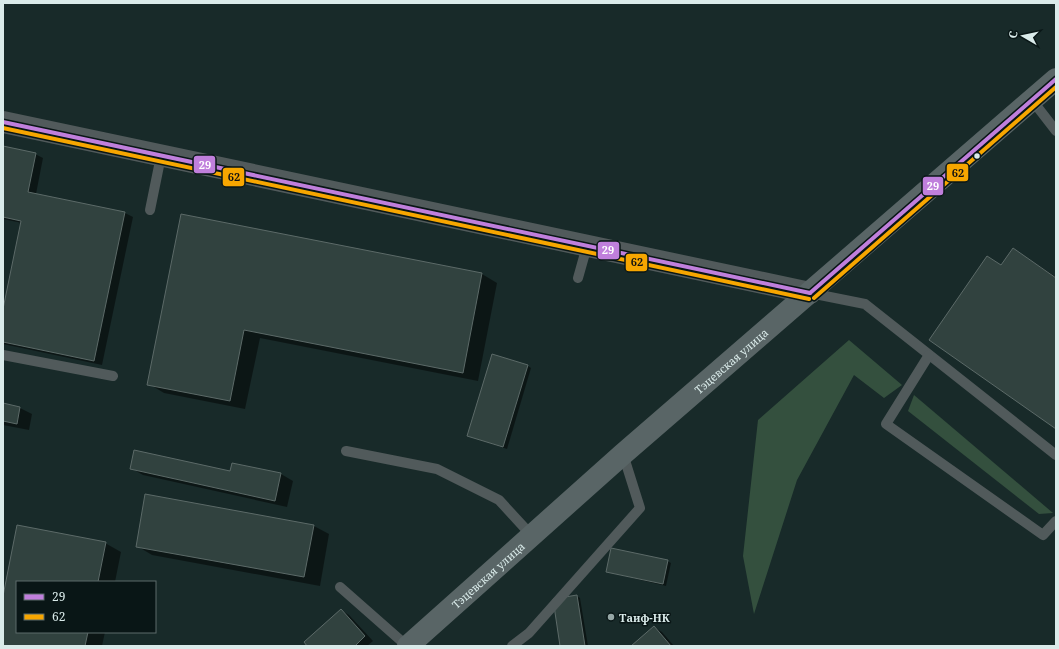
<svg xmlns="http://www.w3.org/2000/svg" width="1059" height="649" viewBox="0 0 1059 649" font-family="'Noto Serif',serif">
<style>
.green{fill:#34503e}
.shadow{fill:#0007}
.building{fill:#31423f;stroke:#5c6a68}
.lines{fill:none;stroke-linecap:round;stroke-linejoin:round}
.service{stroke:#515a5b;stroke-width:10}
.tertiary{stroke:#515a5b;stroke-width:22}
.secondary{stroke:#596566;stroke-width:22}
.bus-1-casing{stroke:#091616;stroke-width:7}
.bus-2-casing{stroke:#091616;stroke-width:7}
.bus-1{stroke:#c07fdc;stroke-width:4}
.bus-2{stroke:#f7a600;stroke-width:4}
.bus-dot{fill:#daebea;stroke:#091616;stroke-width:1.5}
.poi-dot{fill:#96a7a6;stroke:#091616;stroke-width:1.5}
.labels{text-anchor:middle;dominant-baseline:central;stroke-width:3;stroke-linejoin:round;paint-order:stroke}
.street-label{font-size:11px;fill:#daebea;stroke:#091616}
.poi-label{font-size:11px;font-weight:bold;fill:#daebea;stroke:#091616;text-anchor:start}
.line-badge{stroke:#091616;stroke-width:1.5}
.badge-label{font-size:11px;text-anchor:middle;font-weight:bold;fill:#fff}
.pale-badge-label{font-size:11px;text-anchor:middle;font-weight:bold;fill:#111}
</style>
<rect width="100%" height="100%" fill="#182a29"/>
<g class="green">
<polygon points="849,340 902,385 884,398 854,375 797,480 754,614 743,556 758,420"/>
<polygon points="914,395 1053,513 1039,514 908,411"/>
</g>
<g class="shadow">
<polygon points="3,147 35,154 43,158 36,194 125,213 133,217 102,365 3,344 3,314 22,223 3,219"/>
<polygon points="182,215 482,274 497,283 478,381 260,338 245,409 164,393 149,384"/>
<polygon points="1013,249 1056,277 1056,427 988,257 1002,266"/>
<polygon points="528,366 531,368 507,449 469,436"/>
<polygon points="3,404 20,408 32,414 29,430 3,425"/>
<polygon points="233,464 281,474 293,481 287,507 143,475 131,468 231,472"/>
<polygon points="18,526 105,543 121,552 115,582 17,582 17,632 105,632 102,646 3,646 3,602"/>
<polygon points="314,526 329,534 320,586 152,555 137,546"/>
<polygon points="667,561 671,563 666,586 607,572"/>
<polygon points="577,596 580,598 588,646 561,646"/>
<polygon points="341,610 349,615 373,641 367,646 309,646"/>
<polygon points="654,627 662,632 674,646 632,646"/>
</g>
<g class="building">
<polygon points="3,146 36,153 28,192 125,212 94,361 3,342 3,309 21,221 3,217"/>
<polygon points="181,214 482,273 463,373 244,330 230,401 147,385"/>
<polygon points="1013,248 1056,278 1056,429 929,340 987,256 1001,265"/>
<polygon points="492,354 528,365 503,447 467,436"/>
<polygon points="3,403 20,407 17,424 3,421"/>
<polygon points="134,450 230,471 232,463 281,473 275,501 130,469"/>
<polygon points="145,494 314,525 304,577 136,547"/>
<polygon points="17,525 106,542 98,582 17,582 17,632 88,632 85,646 3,646 3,596"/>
<polygon points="611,548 668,560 663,584 606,572"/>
<polygon points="577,595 585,646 560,646 553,599"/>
<polygon points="341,609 365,636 355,646 307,646 304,642"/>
<polygon points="654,626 671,646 631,646"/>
</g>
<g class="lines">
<g class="service">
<polyline points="1032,100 1056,131"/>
<polyline points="150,210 161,156"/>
<polyline points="578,278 587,246"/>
<polyline points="810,293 865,304 1056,455"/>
<polyline points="3,355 113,376"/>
<polyline points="929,355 886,424 1043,535 1056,521"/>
<polyline points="346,451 437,469 499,500 532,536"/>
<polyline points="340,587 407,646"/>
<polyline points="512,646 529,633 640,508 623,454"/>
</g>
<polyline class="tertiary" points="3,122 810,293"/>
<path class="secondary" id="s1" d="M408,646l215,-192 433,-375"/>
<g class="bus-1-casing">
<g id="bus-1">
<polyline points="3,122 810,293"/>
<polyline points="810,293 1056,79"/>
</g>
</g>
<g class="bus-2-casing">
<g id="bus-2">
<polyline points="3,128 809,299"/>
<polyline points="814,298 1056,87"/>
</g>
</g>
<use href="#bus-1" class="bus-1"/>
<use href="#bus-2" class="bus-2"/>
</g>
<circle class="bus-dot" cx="977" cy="156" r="3.5"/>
<circle class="poi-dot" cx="611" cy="617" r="4"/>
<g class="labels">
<g class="street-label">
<text stroke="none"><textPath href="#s1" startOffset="431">Тэцевская улица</textPath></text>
<text stroke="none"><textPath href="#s1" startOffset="107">Тэцевская улица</textPath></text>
</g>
<g class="poi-label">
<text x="619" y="617">Таиф-НК</text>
</g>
</g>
<g class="line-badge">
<rect x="193" y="155" width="23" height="19" rx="4" fill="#c07fdc"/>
<rect x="946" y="163" width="23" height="19" rx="4" fill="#f7a600"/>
<rect x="222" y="167" width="23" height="20" rx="4" fill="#f7a600"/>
<rect x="922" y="176" width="22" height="20" rx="4" fill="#c07fdc"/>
<rect x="597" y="241" width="23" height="19" rx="4" fill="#c07fdc"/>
<rect x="625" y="253" width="23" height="19" rx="4" fill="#f7a600"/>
</g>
<g class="badge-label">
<text x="205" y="169">29</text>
<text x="933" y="190">29</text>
<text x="608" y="254">29</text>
</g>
<g class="pale-badge-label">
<text x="958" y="177">62</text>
<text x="234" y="181">62</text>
<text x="637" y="266">62</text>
</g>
<rect width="1059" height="649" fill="none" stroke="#daebea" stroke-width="8"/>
<rect x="16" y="581" width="140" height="52" fill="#091616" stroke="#5d6b6b"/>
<rect x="24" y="594" width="20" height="6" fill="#c07fdc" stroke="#5d6b6b"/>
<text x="52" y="601" font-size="12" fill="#daebea">29</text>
<rect x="24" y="614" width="20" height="6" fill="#f7a600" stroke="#5d6b6b"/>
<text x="52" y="621" font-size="12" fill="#daebea">62</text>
<g transform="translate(1023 36) rotate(279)" stroke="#091616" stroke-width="3" paint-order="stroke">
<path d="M0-3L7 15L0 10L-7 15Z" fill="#daebea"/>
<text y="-6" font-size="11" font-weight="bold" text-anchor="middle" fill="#daebea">С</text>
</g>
</svg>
